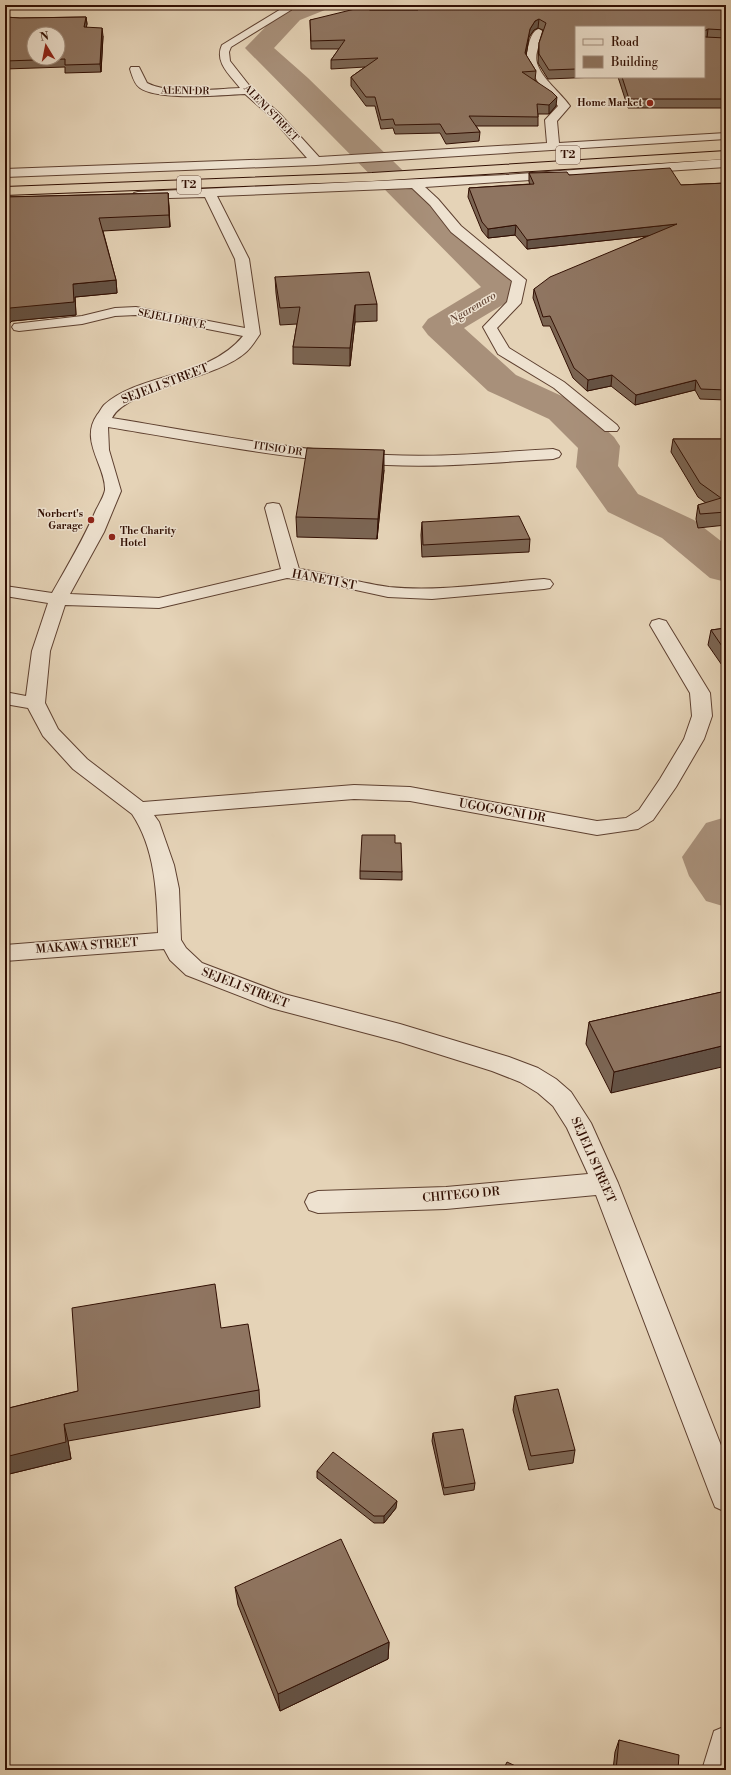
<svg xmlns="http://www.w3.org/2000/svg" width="731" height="1775" viewBox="0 0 731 1775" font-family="'Libre Bodoni',serif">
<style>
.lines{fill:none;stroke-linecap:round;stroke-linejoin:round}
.river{fill:#a8907a;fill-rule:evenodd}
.street-casing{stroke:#5e4030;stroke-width:2}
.highway-casing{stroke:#310f03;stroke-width:2}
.street{fill:#eee2d0;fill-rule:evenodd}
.highway{fill:#e5d3b7;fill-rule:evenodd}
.wall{fill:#7b6553;stroke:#310f03}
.shaded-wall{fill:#645244;stroke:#310f03}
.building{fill:#8f7561;stroke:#310f03;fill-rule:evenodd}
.poi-dot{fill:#8f2418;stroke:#eee2d0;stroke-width:1.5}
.labels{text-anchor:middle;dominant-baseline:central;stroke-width:3;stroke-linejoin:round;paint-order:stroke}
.far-street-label{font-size:10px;fill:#310f03;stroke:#eee2d0}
.far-poi-label{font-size:10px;font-weight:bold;fill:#310f03;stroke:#eee2d0;text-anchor:end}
.shield{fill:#eee2d0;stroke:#6a4e40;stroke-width:1}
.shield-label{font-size:11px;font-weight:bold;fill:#310f03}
.far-water-label{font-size:11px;font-style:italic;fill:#614333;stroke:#eee2d0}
.street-label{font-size:12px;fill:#310f03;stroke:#eee2d0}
</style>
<rect width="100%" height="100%" fill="#e5d3b7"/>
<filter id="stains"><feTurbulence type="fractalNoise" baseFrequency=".005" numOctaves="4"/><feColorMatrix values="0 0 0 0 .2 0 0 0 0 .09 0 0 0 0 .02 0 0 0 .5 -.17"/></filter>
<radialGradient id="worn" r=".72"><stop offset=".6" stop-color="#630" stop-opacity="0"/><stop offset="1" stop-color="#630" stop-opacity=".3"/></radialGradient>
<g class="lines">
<g class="river">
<polygon points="293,5 329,5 325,10 300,20 274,48 308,78 516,281 521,289 516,297 464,328 516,375 577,403 614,437 620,446 618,466 638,494 694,520 726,545 726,582 710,578 662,538 608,512 576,467 578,448 549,419 488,391 428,335 422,327 428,319 481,287 245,48 282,10"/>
<polygon points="726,817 726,907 706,901 689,876 682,857 706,823"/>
</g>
<g class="street-casing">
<g id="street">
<path d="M280,5h11v5l-60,37 -2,5 1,9 22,28 27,24 40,44 228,-14 -2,-23 13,-14 -20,-24 -12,-20c1,-9 3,-31 13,-33l5,3c-3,8 -10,22 -7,31 5,16 23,29 33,43l-13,15 2,22 167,-10v6l-410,26 -311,12v-8l302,-11 -36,-41 -26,-23c-24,1 -86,7 -105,-6 -6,-4 -8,-13 -10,-19l1,-2h8l8,16c23,12 67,6 93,5 -10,-13 -26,-26 -18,-43l59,-36z"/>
<path d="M726,159v8l-301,20 13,12 23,27 65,54 -5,23 -24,25 12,20 55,34 53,43 2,3 -2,3h-12l-51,-43 -56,-34 -15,-27 24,-25 5,-21 -61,-49 -21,-27 -18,-17 -195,8 32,63 11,75c-4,6 -9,14 -15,19 -31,27 -117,35 -133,65 91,15 182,33 275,37 55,3 111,-3 166,-6l6,2 2,3 -2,3 -6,2c-55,3 -111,9 -166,6 -94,-4 -186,-23 -279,-38l1,23 12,41 -17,41 -34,62 89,4 122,-29 -16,-61 2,-4 6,-1 6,1 2,4 18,61c30,4 59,14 90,18 51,5 104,-4 155,-8l6,1 3,4 -3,4 -6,1 -112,10 -44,-2 -69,-15 -32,-4 -128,30 -94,-3 -15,46 -5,52 13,26 29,30 56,43 211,-17 56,2 187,34 29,-3 13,-8 21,-31 24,-40 8,-23 -2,-23 -40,-68 2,-4 7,-2 7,2 44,72 2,23 -8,23 -28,48 -23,33 -15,9 -41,6 -187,-34 -56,-2 -200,16 5,7 15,43 5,24 2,51 5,8 16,15 82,31 116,30 109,33 29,11 18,11 15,13 20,31 27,60 108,275v54l-11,-5 -4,-10 -115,-302 -150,14 -128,4 -9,-3 -4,-8 4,-8 9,-3 128,-4 142,-13 -21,-46 -14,-22 -15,-13 -18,-11 -28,-11 -92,-29 -129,-34 -85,-33 -16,-15 -6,-11 -159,12v-16l153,-12c-1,-40 -3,-85 -26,-119l-59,-45 -30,-33 -15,-28 -23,-4v-12l21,4 6,-45 16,-48 -43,-7v-10l47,7c16,-28 32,-55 44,-83 3,-6 8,-14 9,-20 1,-24 -26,-49 -8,-75 3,-3 4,-7 7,-10 37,-33 104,-26 139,-69l-107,-21 -21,1 -33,8 -63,7 -5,-1 -2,-3 2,-3 68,-8 33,-8 21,-1 109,21 -10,-69 -30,-62 -71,2 -2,-3 2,-3 4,-1 368,-17z"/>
<polygon points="726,1726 726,1770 702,1770 714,1731"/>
</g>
</g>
<g class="highway-casing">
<polygon id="highway" points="726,151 726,159 372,181 5,195 5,187 372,173"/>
</g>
<use href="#street" class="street"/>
<use href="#highway" class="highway"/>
</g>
<g class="wall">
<polygon points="416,5 726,5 726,108 628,108 618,77 704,77 576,27 576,77 597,77 548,79 538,63 539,43 543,30 538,28 534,30 529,37 526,55 536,71 535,80 556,106 549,114 538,114 538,126 476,126 480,132 479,141 446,144 440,133 395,134 393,128 381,129 375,106 366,106 351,86 351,77 365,67 331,69 331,60 339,49 311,49 310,20 370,10 417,10"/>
<polygon points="5,17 20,18 86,17 87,24 86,27 103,36 101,72 65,73 65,67 5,69"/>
<polygon points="529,173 569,175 681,185 726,183 726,400 700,399 695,390 635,405 611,386 587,391 573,378 550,326 543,326 533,298 534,289 647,236 527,249 515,235 488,238 482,231 468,197 469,188 530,184 529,182"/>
<polygon points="168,193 170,227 103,231 116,280 117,293 75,297 76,315 12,321 5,328 5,197"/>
<polygon points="275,277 377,304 377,321 355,322 350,366 293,364 293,347 297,324 280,325 276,293"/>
<polygon points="673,439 726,439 726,525 698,528 696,519 698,505 706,503 698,497 671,452"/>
<polygon points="384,470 377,539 297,537 296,517"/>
<polygon points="422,522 530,539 529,552 422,557 421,535"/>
<polygon points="726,628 726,671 708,645 711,630"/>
<polygon points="395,843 402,872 402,880 360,879 360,871"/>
<polygon points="726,991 611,1093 586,1044 589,1022"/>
<polygon points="221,1328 259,1390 260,1407 68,1441 71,1459 5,1475 5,1409 78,1391"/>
<polygon points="515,1396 575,1450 573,1463 529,1470 513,1410"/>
<polygon points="433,1433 475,1483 474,1490 444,1495 432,1441"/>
<polygon points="317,1471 396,1508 384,1523 374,1523 317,1478"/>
<polygon points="235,1587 389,1642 388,1659 280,1711 238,1605"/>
<polygon points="619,1740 678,1770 613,1770 615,1752"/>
</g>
<g class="shaded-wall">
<polygon points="86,17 87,24 85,35 84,27"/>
<polygon points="539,19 538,28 534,30 529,37 525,62 525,53 530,29 535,21"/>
<polygon points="102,28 103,36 101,72 100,64"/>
<polygon points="708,29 707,38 704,39 704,31"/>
<polygon points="557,97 556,106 549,114 549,105"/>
<polygon points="168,193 169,206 170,227 169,215"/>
<polygon points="677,224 675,233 527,249 527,240"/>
<polygon points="516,225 515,235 488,238 488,229"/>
<polygon points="116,280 117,293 75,297 76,315 12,321 5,328 5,313 10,308 73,284"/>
<polygon points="355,305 355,322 350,366 350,348"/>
<polygon points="612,375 611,386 587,391 588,380"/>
<polygon points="696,380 695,390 635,405 636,395"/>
<polygon points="384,450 384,470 377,539 378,519"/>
<polygon points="726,1045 726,1066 611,1093 614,1072"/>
<polygon points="64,1424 68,1441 71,1459 5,1475 5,1457"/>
<polygon points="397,1501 396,1508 384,1523 384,1516"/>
<polygon points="389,1642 388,1659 280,1711 278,1694"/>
</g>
<g class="building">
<polygon points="417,5 726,5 726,30 708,29 704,31 704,27 576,27 576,69 549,70 539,54 539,43 546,23 539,19 535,21 530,29 525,53 536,71 522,72 552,92 557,97 549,105 537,104 538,117 469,116 480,132 446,134 440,124 395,125 393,119 381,120 375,97 366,97 351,77 378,58 331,60 345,40 311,41 310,20 363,7 370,10 418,10"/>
<path d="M5,17l15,1 66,-1 -2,10 18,1 -2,36 -35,1v-6l-60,2zM34,34h24v24h-24z"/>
<polygon points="704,33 705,37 726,38 726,99 629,99 622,77 704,77"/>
<polygon points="670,168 681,185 726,183 726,390 701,389 696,380 636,395 612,375 588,380 574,368 550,316 543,317 534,289 550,277 677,224 527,240 516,225 488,229 482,222 469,188 534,184 529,173 567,172 569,175"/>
<polygon points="168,193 169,215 99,218 116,280 73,284 74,302 10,308 5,313 5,197"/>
<polygon points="369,272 377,304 355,305 350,348 293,347 300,307 280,308 275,277"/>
<polygon points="673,439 726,439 726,512 700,514 698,505 721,498 700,483"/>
<polygon points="307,448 384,450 378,519 296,517"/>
<polygon points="519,516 530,539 423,545 422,522"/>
<polygon points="726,628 726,652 711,630"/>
<polygon points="362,835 395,835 395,843 401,843 402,872 360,871"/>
<polygon points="726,991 726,1045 614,1072 589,1022"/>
<polygon points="215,1284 221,1328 248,1324 259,1390 64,1424 66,1442 5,1457 5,1409 78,1391 72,1308"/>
<polygon points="558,1389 575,1450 531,1456 515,1396"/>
<polygon points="463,1429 475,1483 444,1488 433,1433"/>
<polygon points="333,1452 397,1501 384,1516 374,1516 317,1471"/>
<polygon points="341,1539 389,1642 278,1694 235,1587"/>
<polygon points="619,1740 679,1755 678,1770 616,1770"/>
<polygon points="507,1762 524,1770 503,1770"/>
</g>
<g class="poi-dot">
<circle cx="650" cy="103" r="4"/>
<circle cx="91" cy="520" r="4"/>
<circle cx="112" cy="537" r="4"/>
</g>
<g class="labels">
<g class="far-street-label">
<text transform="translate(185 91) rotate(1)">ALENI DR</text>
<text transform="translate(271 113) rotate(46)">ALENI STREET</text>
<text transform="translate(172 319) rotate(11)">SEJELI DRIVE</text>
<text transform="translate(278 449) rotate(8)">ITISIO DR</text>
</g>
<g class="far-poi-label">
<text x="642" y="103">Home Market</text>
<text x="83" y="514">Norbert's<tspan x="83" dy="12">Garage</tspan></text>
<text x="120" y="531" text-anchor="start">The Charity<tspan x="120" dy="12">Hotel</tspan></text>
</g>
<g class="shield">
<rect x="556" y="146" width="24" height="18" rx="3"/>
<rect x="177" y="176" width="24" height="18" rx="3"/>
</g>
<g class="shield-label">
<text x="568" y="155">T2</text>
<text x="189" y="185">T2</text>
</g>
<g class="far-water-label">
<text transform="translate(473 308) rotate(-31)">Ngarenaro</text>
</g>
<g class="street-label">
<text transform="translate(165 384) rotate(-21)">SEJELI STREET</text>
<text transform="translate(324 580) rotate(11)">HANETI ST</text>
<text transform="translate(502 811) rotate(10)">UGOGOGNI DR</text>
<text transform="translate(87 946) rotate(-4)">MAKAWA STREET</text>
<text transform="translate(245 988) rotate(21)">SEJELI STREET</text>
<text transform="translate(593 1160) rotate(66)">SEJELI STREET</text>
<text transform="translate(461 1195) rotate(-5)">CHITEGO DR</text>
</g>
</g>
<rect width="731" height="1775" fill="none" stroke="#e5d3b7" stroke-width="20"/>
<rect x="6" y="6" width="719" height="1763" fill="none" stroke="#310f03" stroke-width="2"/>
<rect x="10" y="10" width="711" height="1755" fill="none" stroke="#310f03"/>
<rect x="575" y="26" width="130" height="52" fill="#eee2d0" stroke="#a28e7e"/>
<rect x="583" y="39" width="20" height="6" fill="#eee2d0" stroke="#a28e7e"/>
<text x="611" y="46" font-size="12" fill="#310f03">Road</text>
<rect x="583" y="56" width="20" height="12" fill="#8f7561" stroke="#a28e7e"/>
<text x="611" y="66" font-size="12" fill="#310f03">Building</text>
<g transform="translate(46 46) rotate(350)"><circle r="19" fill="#eee2d0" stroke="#a28e7e"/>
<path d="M0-3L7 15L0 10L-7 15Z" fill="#8f2418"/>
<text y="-6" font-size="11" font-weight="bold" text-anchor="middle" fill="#310f03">N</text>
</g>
<rect width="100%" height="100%" filter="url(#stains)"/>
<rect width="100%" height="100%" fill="url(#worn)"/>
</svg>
